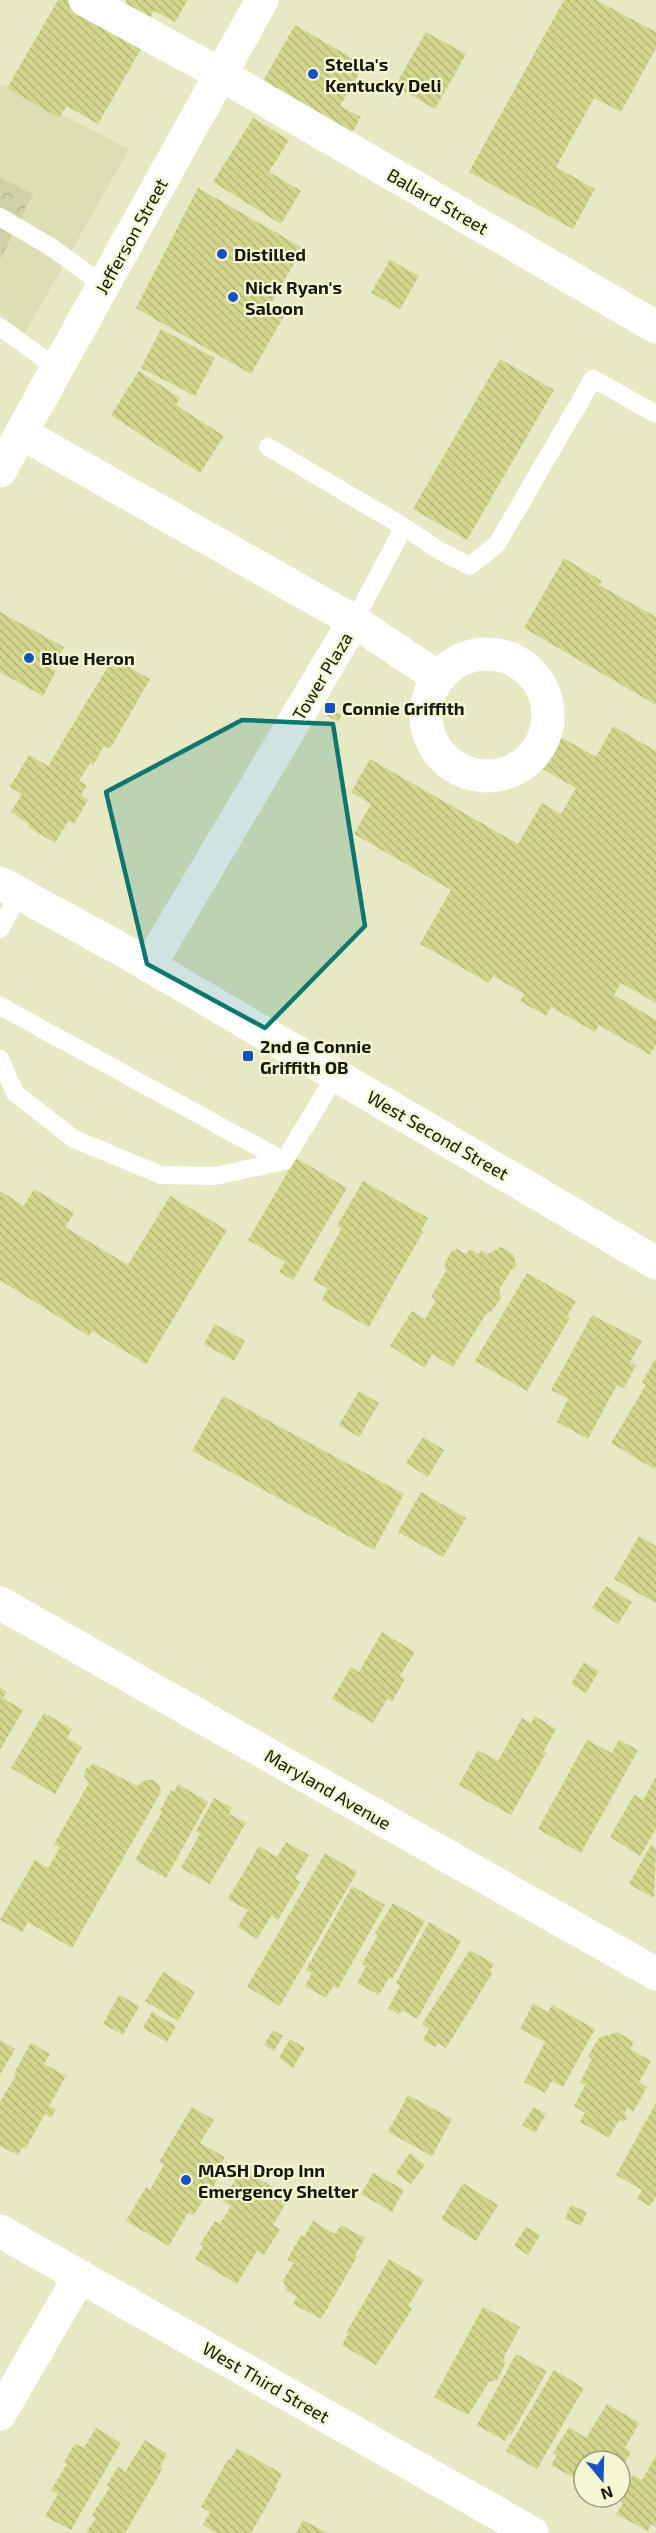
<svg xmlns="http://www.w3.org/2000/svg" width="656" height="2533" viewBox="0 0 656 2533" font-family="'Exo 2',sans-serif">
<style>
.built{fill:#dcdfb4}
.forest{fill:url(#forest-crowns)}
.building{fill:url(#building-back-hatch)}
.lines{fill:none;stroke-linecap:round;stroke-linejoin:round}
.lane{stroke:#fff;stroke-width:18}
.street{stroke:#fff;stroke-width:33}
.secondary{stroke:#fff;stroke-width:33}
.marked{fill:#0f766e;fill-opacity:0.2;stroke:#0f766e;stroke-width:4.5;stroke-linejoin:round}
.poi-dot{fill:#1653bf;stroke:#f4f7d2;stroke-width:2}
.labels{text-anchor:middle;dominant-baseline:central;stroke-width:4.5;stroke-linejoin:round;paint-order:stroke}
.poi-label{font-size:18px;font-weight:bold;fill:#17180a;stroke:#f4f7d2;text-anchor:start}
.street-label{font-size:18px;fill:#17180a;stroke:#f4f7d2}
</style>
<defs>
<pattern id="forest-crowns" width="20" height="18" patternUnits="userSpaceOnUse" patternTransform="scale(1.5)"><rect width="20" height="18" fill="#cfd3a4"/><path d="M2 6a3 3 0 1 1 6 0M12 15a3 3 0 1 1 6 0" fill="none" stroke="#b1b48c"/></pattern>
<pattern id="building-back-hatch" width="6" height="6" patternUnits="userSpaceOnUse" patternTransform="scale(1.5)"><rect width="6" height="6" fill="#d2d68d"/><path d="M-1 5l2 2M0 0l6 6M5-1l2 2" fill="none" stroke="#b4b778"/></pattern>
</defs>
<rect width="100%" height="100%" fill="#e7e9c5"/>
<polygon class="built" points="0,84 129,149 20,342 0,312"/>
<polygon class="forest" points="0,177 33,194 0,260"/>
<g class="building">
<polygon points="58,0 68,0 144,44 98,124 67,106 59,118 7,88"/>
<polygon points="127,0 188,0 175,22 154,11 150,18 125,4"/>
<polygon points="564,0 596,0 656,32 656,48 621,112 594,98 556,167 595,189 573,229 469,172"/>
<polygon points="295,25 364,65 340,106 361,117 351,134 262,83"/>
<polygon points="426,32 466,54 435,109 395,86"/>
<polygon points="253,118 289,140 269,172 301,191 281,224 213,182"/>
<polygon points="198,188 303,248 269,307 284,316 251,374 136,308"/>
<polygon points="390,260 419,276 400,309 371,293"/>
<polygon points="161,329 215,358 195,396 141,368"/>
<polygon points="500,359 554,390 467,540 413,509"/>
<polygon points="139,371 180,398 176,405 224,436 200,473 111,415"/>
<polygon points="564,558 602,581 599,585 656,617 656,705 524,628"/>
<polygon points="0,612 64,647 51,669 56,671 43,696 0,672"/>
<polygon points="113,658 150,679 111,747 109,748 104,746 93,765 90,763 79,781 87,785 81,795 88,800 74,824 68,821 55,843 28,827 29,824 11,812 22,794 10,787 29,755 48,766"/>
<polygon points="330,709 342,715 338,722 327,716"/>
<polygon points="613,726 656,751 656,1003 621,983 614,995 656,1020 656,1045 650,1055 599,1025 595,1032 551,1007 546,1016 520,1001 524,994 505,983 493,976 489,983 420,944 451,890 354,834 371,804 351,792 370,759 518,844 542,803 561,814 576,788 541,768 561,737 596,757"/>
<polygon points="296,1158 347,1188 293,1280 279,1272 285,1262 248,1240"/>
<polygon points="363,1181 428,1218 421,1231 423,1232 369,1327 321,1300 328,1289 313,1280 342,1228 337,1226"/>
<polygon points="34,1189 74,1213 65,1227 128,1265 170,1196 227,1230 146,1364 92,1331 89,1336 0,1280 0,1191 24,1206"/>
<polygon points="501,1247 514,1255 516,1267 512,1269 499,1290 501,1298 492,1311 486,1314 453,1367 432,1354 425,1368 390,1346 412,1311 425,1319 436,1300 431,1297 446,1271 445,1262 451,1252 457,1249 466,1254 470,1249 479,1254 481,1250 488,1254"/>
<polygon points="527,1273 576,1301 567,1316 570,1318 527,1391 475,1361"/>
<polygon points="592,1315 642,1341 630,1362 636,1365 624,1388 617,1385 588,1439 557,1422 568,1399 551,1390"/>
<polygon points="215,1324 245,1341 234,1361 204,1344"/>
<polygon points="656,1358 656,1466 654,1469 611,1443 646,1385 642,1382"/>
<polygon points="359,1391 379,1403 359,1437 339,1425"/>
<polygon points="223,1396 404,1494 374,1550 192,1451"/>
<polygon points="423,1437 444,1450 428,1477 406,1463"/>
<polygon points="421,1492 466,1518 443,1557 398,1532"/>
<polygon points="639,1536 656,1546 656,1603 614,1579"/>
<polygon points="606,1586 632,1602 618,1624 592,1608"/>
<polygon points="382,1632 415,1652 400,1676 405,1679 392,1702 387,1699 373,1723 332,1699 351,1667 359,1672"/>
<polygon points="584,1662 599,1671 586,1693 571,1684"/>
<polygon points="0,1687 7,1692 3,1698 23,1710 0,1750"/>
<polygon points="44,1713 72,1729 67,1738 82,1747 55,1794 11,1768"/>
<polygon points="535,1716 556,1729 544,1751 546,1753 511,1815 459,1785 478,1750 498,1761 522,1718 531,1723"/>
<polygon points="587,1740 612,1753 619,1740 638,1750 581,1853 538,1829"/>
<polygon points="94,1764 137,1786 146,1780 153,1780 159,1785 161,1792 72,1948 28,1922 22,1932 0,1920 35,1860 48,1868 60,1847 54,1844 89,1783 84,1776 86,1768"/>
<polygon points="656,1777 656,1829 640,1856 610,1837 634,1795 643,1800"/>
<polygon points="178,1784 208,1802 166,1878 135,1860 162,1812 160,1811 171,1790 174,1792"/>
<polygon points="214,1798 232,1808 229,1814 246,1823 210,1884 181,1868 200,1834 196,1831"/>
<polygon points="286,1842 309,1855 295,1879 300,1882 278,1920 271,1916 257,1939 238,1927 248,1910 228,1899 259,1846 277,1857"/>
<polygon points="651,1845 656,1848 654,1898 629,1884"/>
<polygon points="325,1853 357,1872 280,2006 247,1987"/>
<polygon points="352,1886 385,1905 338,1988 333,1986 326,1998 305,1986 312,1973 306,1970"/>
<polygon points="393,1903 425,1921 392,1979 389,1978 379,1995 357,1983 366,1966 362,1964 378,1935 375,1933"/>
<polygon points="429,1922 461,1941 417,2019 402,2010 399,2015 388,2008 400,1986 396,1983"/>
<polygon points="470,1950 494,1964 490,1971 493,1972 446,2048 438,2043 435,2047 423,2040 429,2029 422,2024"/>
<polygon points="163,1972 195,1992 178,2021 145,2001"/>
<polygon points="119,1995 139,2006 123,2035 103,2024"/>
<polygon points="533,2004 548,2012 552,2005 595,2029 563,2087 552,2081 545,2093 524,2082 545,2042 520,2029"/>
<polygon points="152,2012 176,2026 167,2042 143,2028"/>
<polygon points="273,2030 283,2036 274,2051 264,2045"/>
<polygon points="617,2032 634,2042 630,2049 651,2061 639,2082 647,2087 633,2112 627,2108 624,2114 627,2116 624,2122 619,2120 609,2138 580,2122 585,2113 574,2106 585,2085 580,2082 592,2059 588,2056 599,2038"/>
<polygon points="290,2039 305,2048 293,2068 279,2058"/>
<polygon points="0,2040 15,2049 0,2075"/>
<polygon points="31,2043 50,2054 44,2064 66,2076 49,2106 56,2109 51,2118 45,2114 26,2148 23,2147 18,2155 0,2146 0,2102 16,2075 14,2073"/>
<polygon points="408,2095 452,2119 432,2156 388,2132"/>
<polygon points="656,2103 656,2197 650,2206 637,2199 642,2190 616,2175"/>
<polygon points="192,2107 214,2120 200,2143 225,2157 217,2171 221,2173 209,2194 207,2193 194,2215 188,2213 169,2246 126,2221 146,2187 150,2190 164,2165 159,2162"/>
<polygon points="534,2107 546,2114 535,2133 522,2125"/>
<polygon points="410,2153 425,2165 411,2184 396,2173"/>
<polygon points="242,2169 290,2197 273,2225 280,2229 264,2255 257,2251 237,2284 195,2259 203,2246 200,2244 215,2221 220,2224 231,2206 222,2201"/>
<polygon points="373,2173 404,2190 392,2212 361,2194"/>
<polygon points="463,2183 498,2205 476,2241 441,2219"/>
<polygon points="571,2205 587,2212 581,2226 565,2219"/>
<polygon points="313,2221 335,2234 341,2225 365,2238 355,2255 357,2257 321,2319 293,2304 297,2297 287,2291 283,2280 294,2263 287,2260 301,2235 304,2237"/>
<polygon points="526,2227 540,2235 528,2255 514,2246"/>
<polygon points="389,2259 424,2280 408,2306 412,2309 376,2365 342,2345 348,2334 346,2333"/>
<polygon points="483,2307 520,2327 504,2357 505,2364 497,2380 489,2382 468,2415 434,2397"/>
<polygon points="516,2354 547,2371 511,2435 509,2433 505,2441 477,2425"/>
<polygon points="554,2370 584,2388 537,2469 506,2451"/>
<polygon points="607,2404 639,2423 625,2448 631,2452 620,2471 620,2461 584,2461 584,2487 573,2481 574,2478 551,2465 557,2455 553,2453 569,2427 586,2438"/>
<polygon points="96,2428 121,2443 71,2530 45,2516 58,2494 51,2490 67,2464 64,2462 75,2444 84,2448"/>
<polygon points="145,2440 167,2454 160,2466 163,2468 125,2533 86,2533 96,2518 92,2515 110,2487 107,2485 118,2467 125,2472"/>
<polygon points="237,2448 282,2474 275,2487 277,2488 251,2533 217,2533 203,2525 210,2512 201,2507 228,2459 230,2460"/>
<polygon points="656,2456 656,2527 651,2524 648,2531 616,2514 623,2503 619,2500 633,2475 642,2480"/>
<polygon points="303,2520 327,2533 296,2533"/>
</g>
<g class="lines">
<g class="lane">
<polyline points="0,217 51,247 103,285"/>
<polyline points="0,327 57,368"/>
<polyline points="268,447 404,527 354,621"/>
<polyline points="404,527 440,551 470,566 497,544 593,379 656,414"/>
<polyline points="0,929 19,894"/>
<polyline points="0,1006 284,1161 336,1075"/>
<polyline points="0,1059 15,1093 74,1139 161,1175 215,1176 284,1161"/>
</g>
<g class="street">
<polyline points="85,0 220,74 656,327"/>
<polyline points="21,433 354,621 439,678"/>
<circle cx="487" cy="715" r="61"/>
<polyline points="149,966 354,621"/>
<polyline points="0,1603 656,1974"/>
<polyline points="0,2414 80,2276"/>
</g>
<g class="secondary">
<polyline points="0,471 262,0"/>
<polyline points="0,883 126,952 656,1263"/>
<polyline points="0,2231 532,2533"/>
</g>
</g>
<path class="marked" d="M242,720l91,4 32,202 -100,102 -118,-64 -41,-172z"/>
<g class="poi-dot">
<circle cx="313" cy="74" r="6"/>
<circle cx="222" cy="254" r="6"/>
<circle cx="233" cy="297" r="6"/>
<circle cx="29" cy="658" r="6"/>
<rect x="324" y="702" width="12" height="12" rx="3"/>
<rect x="242" y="1050" width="12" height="12" rx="3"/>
<circle cx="186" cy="2180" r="6"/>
</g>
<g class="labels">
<g class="poi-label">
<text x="325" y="64">Stella's<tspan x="325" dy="21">Kentucky Deli</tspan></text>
<text x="234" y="254">Distilled</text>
<text x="245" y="287">Nick Ryan's<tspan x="245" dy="21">Saloon</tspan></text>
<text x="41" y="658">Blue Heron</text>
<text x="342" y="708">Connie Griffith</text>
<text x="260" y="1046">2nd @ Connie<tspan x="260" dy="21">Griffith OB</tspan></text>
<text x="198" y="2170">MASH Drop Inn<tspan x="198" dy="21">Emergency Shelter</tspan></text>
</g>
<g class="street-label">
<text transform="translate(438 201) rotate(30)">Ballard Street</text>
<text transform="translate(131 236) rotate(-61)">Jefferson Street</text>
<text transform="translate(322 676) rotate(-59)">Tower Plaza</text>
<text transform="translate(438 1135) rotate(30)">West Second Street</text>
<text transform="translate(328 1789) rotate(30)">Maryland Avenue</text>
<text transform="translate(266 2382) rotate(30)">West Third Street</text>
</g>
</g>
<g transform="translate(602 2479) rotate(161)"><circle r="28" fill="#f4f7d2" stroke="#9c9e82" stroke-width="1.5"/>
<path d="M0-4.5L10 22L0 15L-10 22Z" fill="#1653bf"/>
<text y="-9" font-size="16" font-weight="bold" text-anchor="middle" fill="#17180a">N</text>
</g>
</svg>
